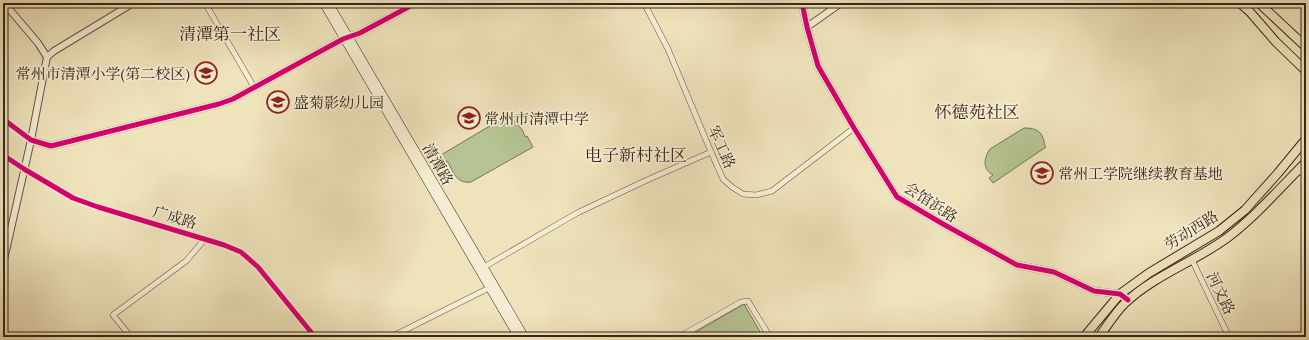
<svg xmlns="http://www.w3.org/2000/svg" width="1309" height="340" viewBox="0 0 1309 340" font-family="'EB Garamond','Noto Serif SC',serif">
<style>
.green{fill:#b6c493;stroke:#767556}
.lines{fill:none;stroke-linecap:round;stroke-linejoin:round}
.minor-casing{stroke:#645542;stroke-width:6}
.tertiary-casing{stroke:#645542;stroke-width:8}
.secondary-casing{stroke:#36261a;stroke-width:8}
.primary-casing{stroke:#36261a;stroke-width:10}
.minor{stroke:#f5edd3;stroke-width:5}
.tertiary{stroke:#f5edd3;stroke-width:6}
.secondary{stroke:#f5edd3;stroke-width:7}
.primary{stroke:#efe3bc;stroke-width:8}
.cycleway-casing{stroke:#f5edd3;stroke-width:8}
.cycleway{stroke:#d6006c;stroke-width:5}
.labels{text-anchor:middle;dominant-baseline:central;stroke-width:3.5;stroke-linejoin:round;paint-order:stroke}
.poi-label{font-size:15px;fill:#36261a;stroke:#f5edd3;text-anchor:start}
.street-label{font-size:15px;fill:#36261a;stroke:#f5edd3}
.quarter-label{font-size:17px;fill:#36261a;stroke:#f5edd3}
</style>
<rect width="100%" height="100%" fill="#efe3bc"/>
<filter id="stains"><feTurbulence type="fractalNoise" baseFrequency=".005" numOctaves="4"/><feColorMatrix values="0 0 0 0 .2 0 0 0 0 .09 0 0 0 0 .02 0 0 0 .5 -.17"/></filter>
<radialGradient id="worn" r=".72"><stop offset=".6" stop-color="#630" stop-opacity="0"/><stop offset="1" stop-color="#630" stop-opacity=".3"/></radialGradient>
<g class="green">
<path d="M513,112l3,4 -4,2c5,7 11,10 13,19l2,-1 6,11 -62,35c-15,2 -18,-11 -24,-21l-3,1 -3,-7z"/>
<path d="M1024,128c8,0 16,1 19,10 2,4 0,6 3,9l-53,36 -4,-5 4,-3c-11,-6 -9,-17 -3,-26z"/>
<polygon points="744,304 763,337 687,337"/>
</g>
<g class="lines">
<g class="minor-casing">
<g id="minor">
<polyline points="205,3 254,87"/>
<polyline points="644,3 668,49 711,152 723,179 732,187 743,194 756,195 772,191 854,128"/>
<polyline points="3,119 31,140"/>
<polyline points="3,155 24,169 73,198 98,207 224,245 241,252 258,267 315,337"/>
<polyline points="1298,170 1306,176"/>
<polyline points="1192,260 1229,337"/>
<polyline points="484,267 577,213 647,180 711,152"/>
<polyline points="131,337 113,315 186,261 205,239"/>
<polyline points="391,337 489,288"/>
<polyline points="679,337 741,302 748,301 770,337"/>
<polyline points="1301,337 1306,334"/>
</g>
</g>
<g class="tertiary-casing">
<g id="tertiary">
<polyline points="4,3 38,43 47,57"/>
<polyline points="802,3 807,27 818,66 854,128 897,197 943,224 1017,265 1054,272 1094,291 1120,294 1128,300"/>
<polyline points="807,27 841,3"/>
<polyline points="31,140 51,146 219,104 233,99 343,39 360,33 416,3"/>
<polyline points="3,264 31,140 47,57 54,51 133,3"/>
</g>
</g>
<g class="secondary-casing">
<g id="secondary">
<polyline points="323,3 518,337"/>
<polyline points="329,3 525,337"/>
</g>
</g>
<g class="primary-casing">
<g id="primary">
<polyline points="1240,3 1250,12 1276,42 1306,71"/>
<polyline points="1259,3 1306,47"/>
<polyline points="1084,337 1120,294 1149,273 1219,231 1245,210 1278,173 1306,139"/>
<path d="M1099,337c8,-11 16,-24 26,-34 30,-28 69,-41 102,-65 29,-22 53,-50 79,-76"/>
</g>
</g>
<use href="#minor" class="minor"/>
<use href="#tertiary" class="tertiary"/>
<use href="#secondary" class="secondary"/>
<use href="#primary" class="primary"/>
<g class="cycleway-casing">
<g id="cycleway">
<polyline points="802,3 807,27 818,66 854,128 897,197 943,224 1017,265 1054,272 1094,291 1120,294 1128,300"/>
<polyline points="3,119 31,140 51,146 219,104 233,99 343,39 360,33 416,3"/>
<polyline points="3,155 24,169 73,198 98,207 224,245 241,252 258,267 315,337"/>
</g>
</g>
<use href="#cycleway" class="cycleway"/>
</g>
<defs>
<g id="school-ring" transform="scale(1.15)"><circle r="9.5" fill="#f5edd3" stroke="#8f2418" stroke-width="1.5"/><path d="M0-5L7-2L0 1L-7-2ZM-4 1L0 2.5L4 1V4Q0 6-4 4Z" fill="#8f2418"/></g>
</defs>
<g fill-rule="evenodd">
<use href="#school-ring" x="206" y="73"/>
<use href="#school-ring" x="278" y="102"/>
<use href="#school-ring" x="469" y="118"/>
<use href="#school-ring" x="1042" y="173"/>
</g>
<g class="labels">
<g class="poi-label">
<text x="190" y="73" text-anchor="end">常州市清潭小学(第二校区)</text>
<text x="294" y="102">盛菊影幼儿园</text>
<text x="484" y="118">常州市清潭中学</text>
<text x="1058" y="173">常州工学院继续教育基地</text>
</g>
<g class="street-label">
<text transform="translate(722 147) rotate(66)">军工路</text>
<text transform="translate(438 164) rotate(60)">清潭路</text>
<text transform="translate(931 202) rotate(33)">会馆浜路</text>
<text transform="translate(175 217) rotate(17)">广成路</text>
<text transform="translate(1191 230) rotate(-32)">劳动西路</text>
<text transform="translate(1221 293) rotate(64)">河文路</text>
</g>
<g class="quarter-label">
<text x="230" y="34">清潭第一社区</text>
<text x="977" y="112">怀德苑社区</text>
<text x="636" y="155">电子新村社区</text>
</g>
</g>
<rect width="1309" height="340" fill="none" stroke="#efe3bc" stroke-width="16"/>
<rect x="4" y="4" width="1301" height="332" fill="none" stroke="#36261a" stroke-width="2"/>
<rect x="8" y="8" width="1293" height="324" fill="none" stroke="#36261a"/>
<rect width="100%" height="100%" filter="url(#stains)"/>
<rect width="100%" height="100%" fill="url(#worn)"/>
</svg>
